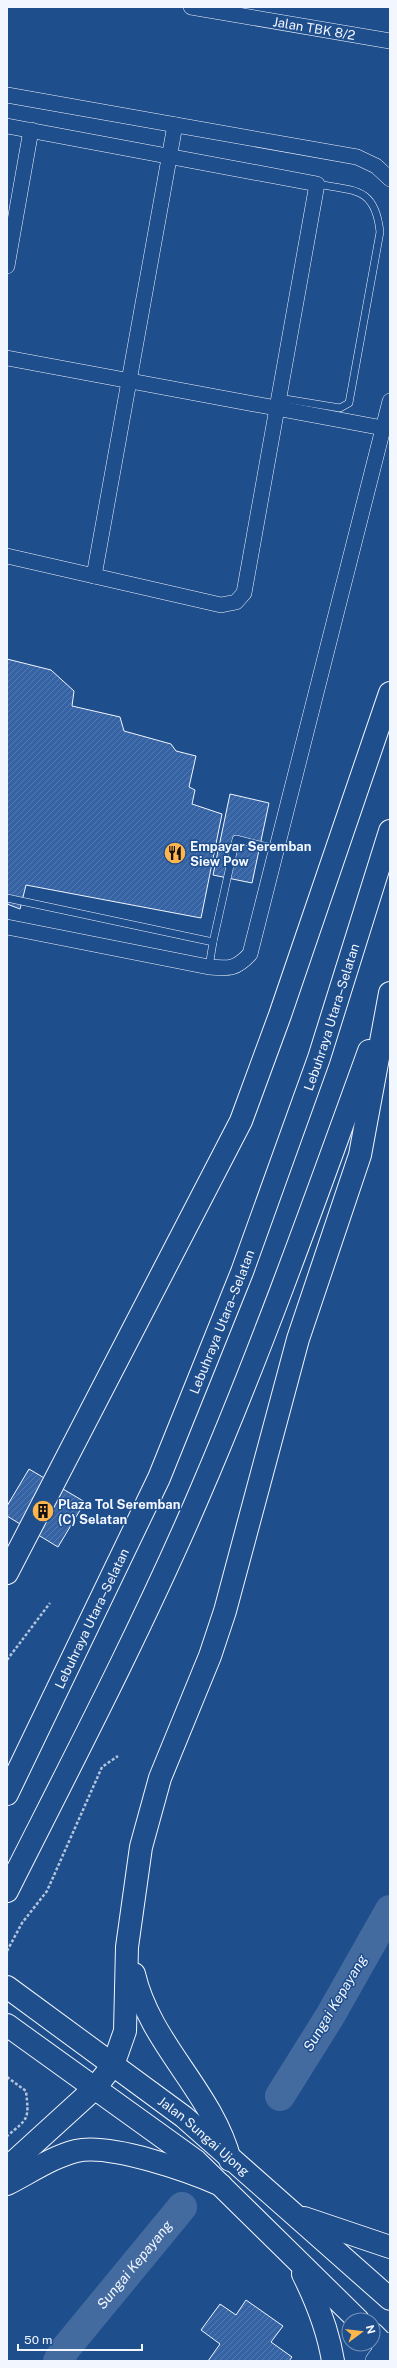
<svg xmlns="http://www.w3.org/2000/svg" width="397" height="2368" viewBox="0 0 397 2368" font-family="'Public Sans',sans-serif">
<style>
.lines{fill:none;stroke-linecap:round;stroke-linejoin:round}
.river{stroke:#446ba0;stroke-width:30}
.building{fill:url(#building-hatch);stroke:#f2f6ff}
.service-casing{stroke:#f2f6ff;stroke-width:8}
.minor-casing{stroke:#f2f6ff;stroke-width:16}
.secondary-casing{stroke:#f2f6ff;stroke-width:22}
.trunk-casing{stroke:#f2f6ff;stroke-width:24}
.motorway-casing{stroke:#f2f6ff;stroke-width:24}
.path{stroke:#b3c4dc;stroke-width:2.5;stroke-dasharray:3 2;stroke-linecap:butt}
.service{stroke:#1f4e8c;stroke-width:7}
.minor{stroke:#1f4e8c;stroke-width:15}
.secondary{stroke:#1f4e8c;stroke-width:21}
.trunk{stroke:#1f4e8c;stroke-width:22}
.motorway{stroke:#1f4e8c;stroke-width:22}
.labels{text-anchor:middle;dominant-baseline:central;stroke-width:3;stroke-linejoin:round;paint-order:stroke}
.street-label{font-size:13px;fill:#f2f6ff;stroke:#1f4e8c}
.poi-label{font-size:13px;font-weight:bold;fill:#f2f6ff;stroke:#1f4e8c;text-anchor:start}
.water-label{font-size:14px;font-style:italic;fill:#f2f6ff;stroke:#1f4e8c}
</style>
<defs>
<pattern id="building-hatch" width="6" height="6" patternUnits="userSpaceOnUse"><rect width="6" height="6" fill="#3563a3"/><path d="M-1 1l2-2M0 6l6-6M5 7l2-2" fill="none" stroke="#537ab1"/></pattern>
</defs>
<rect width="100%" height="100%" fill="#1f4e8c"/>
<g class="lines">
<g class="river">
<polyline points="280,2096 330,2016 390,1910"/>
<path id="s1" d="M58,2361l8,-13 116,-141"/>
</g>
</g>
<g class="building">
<polygon points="7,659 51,670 74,691 72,706 120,717 124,731 171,744 176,751 196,756 189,787 195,790 192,804 222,814 201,918 26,885 20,909 7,904"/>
<polygon points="230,794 269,803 252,883 213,875"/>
<polygon points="29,1469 85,1502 58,1547 7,1516 7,1506"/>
<polygon points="246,2300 283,2326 271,2342 292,2357 289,2361 208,2361 220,2344 201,2330 220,2304 236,2315"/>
</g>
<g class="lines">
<g class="service-casing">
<g id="service">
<path d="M279,398l61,10 9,-5 31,-171c-5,-45 -25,-41 -63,-48"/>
<polyline points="7,898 213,942 209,967"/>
<polyline points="213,942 236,839 276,849"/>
</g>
</g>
<g class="minor-casing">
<g id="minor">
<path id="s2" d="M191,7l199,34"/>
<polyline points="7,95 357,157 376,166 390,179"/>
<polyline points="7,126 317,184 244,593 236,602 221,605 7,556"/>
<polyline points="7,266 31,130"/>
<polyline points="7,358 383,428"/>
<polyline points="94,576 175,125"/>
<path d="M7,927l202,40c21,2 27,2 41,-13l140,-553"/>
</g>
</g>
<g class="secondary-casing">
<polyline id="secondary" points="376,2361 390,2343"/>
</g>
<g class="trunk-casing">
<g id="trunk">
<path id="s3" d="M7,1987l177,130 206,182"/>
<polyline points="7,2025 196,2161 358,2320"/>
<polyline points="304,2218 390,2247"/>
<path d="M303,2274c14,28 25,56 30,87"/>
<polyline points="373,2334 390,2351"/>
</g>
</g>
<g class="motorway-casing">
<g id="motorway">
<polyline points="7,1573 241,1121 280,1015 390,693"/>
<path id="s4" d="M7,1794l152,-316 83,-206 77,-214 71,-227"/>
<path d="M7,1891c65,-129 132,-257 189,-389 64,-148 118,-299 173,-451"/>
<path d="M134,1974c16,70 78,117 96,186"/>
<polyline points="7,2168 95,2088 113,2065 125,2031 127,1947 141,1847 160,1778 210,1656 225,1611 298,1339 360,1155 390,993"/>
<path d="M7,2184c22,-11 45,-27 69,-33 34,-8 113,20 145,34"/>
</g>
</g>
<g class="path">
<polyline points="7,1660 50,1603"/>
<polyline points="7,1951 22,1923 47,1891 102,1767 118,1756"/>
<path d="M7,2077l19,14c3,28 3,27 -19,45"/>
</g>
<use href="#service" class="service"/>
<use href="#minor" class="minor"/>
<use href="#secondary" class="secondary"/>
<use href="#trunk" class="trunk"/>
<use href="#motorway" class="motorway"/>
</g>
<defs>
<g id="restaurant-disc" transform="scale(1.15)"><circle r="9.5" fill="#ffb74d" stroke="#1f4e8c"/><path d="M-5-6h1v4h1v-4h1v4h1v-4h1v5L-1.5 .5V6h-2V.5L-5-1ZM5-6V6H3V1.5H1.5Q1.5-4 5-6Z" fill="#111"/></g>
<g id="building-disc" transform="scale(1.15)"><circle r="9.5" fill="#ffb74d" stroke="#1f4e8c"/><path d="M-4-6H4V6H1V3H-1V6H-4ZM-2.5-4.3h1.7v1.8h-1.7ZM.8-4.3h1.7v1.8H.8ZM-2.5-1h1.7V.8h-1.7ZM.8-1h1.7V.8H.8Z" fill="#111"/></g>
</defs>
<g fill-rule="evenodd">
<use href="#restaurant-disc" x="175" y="853"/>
<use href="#building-disc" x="43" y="1511"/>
</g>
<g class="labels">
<g class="street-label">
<text stroke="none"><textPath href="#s2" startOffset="125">Jalan TBK 8/2</textPath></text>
<text stroke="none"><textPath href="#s4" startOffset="843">Lebuhraya Utara–Selatan</textPath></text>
<text stroke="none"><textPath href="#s4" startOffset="519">Lebuhraya Utara–Selatan</textPath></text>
<text stroke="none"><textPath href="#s4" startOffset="195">Lebuhraya Utara–Selatan</textPath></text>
<text stroke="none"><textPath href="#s3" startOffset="247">Jalan Sungai Ujong</textPath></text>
</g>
<g class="poi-label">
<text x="190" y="846">Empayar Seremban<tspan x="190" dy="15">Siew Pow</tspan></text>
<text x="58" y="1504">Plaza Tol Seremban<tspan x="58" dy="15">(C) Selatan</tspan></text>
</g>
<g class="water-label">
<text transform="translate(335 2003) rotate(-59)">Sungai Kepayang</text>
<text stroke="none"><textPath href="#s1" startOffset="123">Sungai Kepayang</textPath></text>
</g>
</g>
<rect width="397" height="2368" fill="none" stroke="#f2f6ff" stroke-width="16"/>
<g transform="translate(361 2332) rotate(75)"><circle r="19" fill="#1f4e8c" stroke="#7391ba"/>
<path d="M0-3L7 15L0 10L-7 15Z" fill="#ffb74d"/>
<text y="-6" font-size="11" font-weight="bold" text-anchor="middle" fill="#f2f6ff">N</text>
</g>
<path d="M18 2344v6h124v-6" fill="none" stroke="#f2f6ff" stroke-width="2"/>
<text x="24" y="2344" font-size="12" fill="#f2f6ff" stroke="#1f4e8c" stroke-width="3" paint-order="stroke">50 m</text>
</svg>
